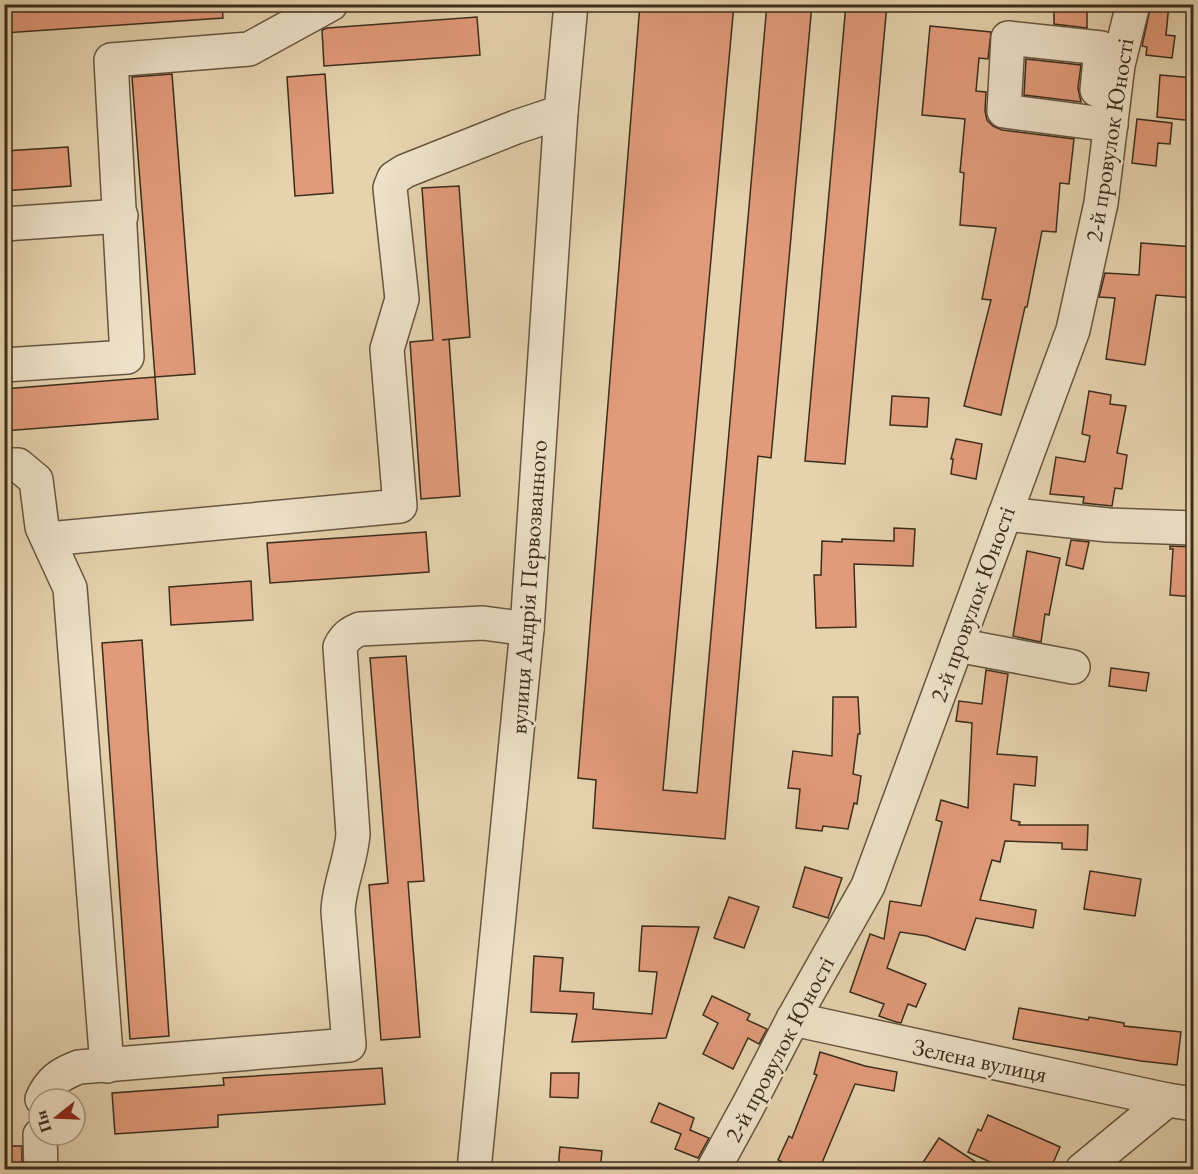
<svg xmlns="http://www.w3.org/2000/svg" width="1198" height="1174" viewBox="0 0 1198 1174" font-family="'EB Garamond',serif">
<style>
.building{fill:#e29b7a;stroke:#3b2d1d;stroke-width:1.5}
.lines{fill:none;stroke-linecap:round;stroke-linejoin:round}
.minor-casing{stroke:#665641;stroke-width:36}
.minor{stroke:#efe2ca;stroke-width:33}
.labels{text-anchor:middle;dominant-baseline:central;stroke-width:5;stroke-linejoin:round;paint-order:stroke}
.street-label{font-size:24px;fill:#3b2d1d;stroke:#efe2ca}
</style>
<rect width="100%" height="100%" fill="#e6d3ae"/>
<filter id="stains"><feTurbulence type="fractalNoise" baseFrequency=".00333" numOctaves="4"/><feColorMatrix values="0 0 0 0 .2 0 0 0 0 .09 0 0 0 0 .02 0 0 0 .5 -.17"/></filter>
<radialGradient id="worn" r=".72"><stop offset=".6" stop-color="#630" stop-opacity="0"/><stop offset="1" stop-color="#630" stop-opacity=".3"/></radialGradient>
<g class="building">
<polygon points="4,4 222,4 223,18 4,33"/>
<polygon points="640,4 734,4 663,790 697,793 767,4 812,4 771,458 758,456 725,839 593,828 596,780 578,778"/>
<polygon points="846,4 887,4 845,464 805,461"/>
<polygon points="1054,4 1087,4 1087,28 1054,24"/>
<polygon points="1151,4 1169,4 1166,35 1175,36 1172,58 1146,55 1147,47 1142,46"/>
<polygon points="477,17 480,55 324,66 322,30 327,28"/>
<polygon points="930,26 991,32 988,59 979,58 976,91 986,92 985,111 987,120 993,126 1002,130 1074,139 1069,184 1060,183 1056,232 1042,231 1027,307 1025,307 1001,415 964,406 991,300 982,299 996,228 960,225 964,173 960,172 965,119 922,115"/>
<polygon points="1026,59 1081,65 1078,88 1081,102 1024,95"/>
<polygon points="172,74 195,374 155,377 132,77"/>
<polygon points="325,74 333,193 295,196 287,77"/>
<polygon points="1160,75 1194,78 1194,121 1157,117"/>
<polygon points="1137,119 1172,123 1170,144 1158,143 1156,166 1132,163"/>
<polygon points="68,147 71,186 4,191 4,151"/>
<polygon points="459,186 470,337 442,340 449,339 460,496 421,499 410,342 433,340 422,188"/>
<polygon points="1141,243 1194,247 1194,298 1156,295 1145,365 1106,359 1115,298 1099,297 1105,273 1139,275"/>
<polygon points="155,377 158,419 4,431 4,389"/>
<polygon points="1089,391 1111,395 1110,404 1126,406 1117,453 1127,455 1122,489 1115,488 1112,506 1083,503 1084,497 1050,494 1056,457 1085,462 1090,436 1082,434"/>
<polygon points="892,396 929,398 927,427 890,425"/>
<polygon points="956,439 982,444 976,479 951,474 953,459 951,459"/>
<polygon points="894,528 915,529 913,566 854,564 856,627 816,628 814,575 821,575 822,541 842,542 842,539 894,541"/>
<polygon points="426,532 429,572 270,583 267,543"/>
<polygon points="1071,540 1089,542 1083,569 1066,565"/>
<polygon points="1170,546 1194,547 1194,597 1170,595 1173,549 1170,549"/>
<polygon points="1027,551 1060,558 1049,615 1045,614 1041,642 1013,636"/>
<polygon points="251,581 253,620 171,625 169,587"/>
<polygon points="142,640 169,1036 130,1039 102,643"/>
<polygon points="406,656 424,881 408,882 420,1037 381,1040 369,885 388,883 370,658"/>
<polygon points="1111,668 1149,673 1146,691 1109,686"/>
<polygon points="986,670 1008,674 997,754 1037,757 1035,786 1014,784 1011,820 1020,822 1019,825 1088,825 1087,850 1062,849 1062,843 1005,841 1000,862 992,860 980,900 1036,910 1033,928 976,918 965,950 927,936 900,932 887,968 926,984 916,1007 908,1004 901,1023 896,1022 879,1016 884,1004 850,992 870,934 884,939 890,901 921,906 942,822 936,820 941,800 968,808 972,723 956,721 959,701 982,704"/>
<polygon points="833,697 858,697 860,734 858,734 853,774 861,776 857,804 854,803 848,829 823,826 822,831 796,828 800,789 788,788 793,751 832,756"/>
<polygon points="805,867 842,878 828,918 793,907"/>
<polygon points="1090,871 1141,879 1135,916 1084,909"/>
<polygon points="729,897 759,907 744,948 714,938"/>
<polygon points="642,926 699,927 666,1038 572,1042 577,1014 531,1012 534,956 563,958 560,991 594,993 593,1009 652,1014 657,972 639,971"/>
<polygon points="712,996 750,1014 747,1020 767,1029 759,1044 748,1038 733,1069 703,1054 718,1023 703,1015"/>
<polygon points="1019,1008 1088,1020 1089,1017 1124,1023 1124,1026 1181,1032 1177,1065 1141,1061 1013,1039"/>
<polygon points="820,1052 865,1066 897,1072 894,1091 855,1084 819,1170 799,1170 778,1160 789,1136 792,1138 817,1075 814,1074"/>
<polygon points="382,1068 385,1104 218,1115 218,1127 115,1134 112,1093 224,1085 223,1078"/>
<polygon points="551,1073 579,1073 578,1098 550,1097"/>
<polygon points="659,1103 694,1118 690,1130 709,1138 698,1158 675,1149 681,1134 651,1122"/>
<polygon points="988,1115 1060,1147 1050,1170 1008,1170 968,1152 978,1129 981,1131"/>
<polygon points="939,1138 988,1170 918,1170"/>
<rect x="4" y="1146" width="18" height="24"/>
<polygon points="560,1147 602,1151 600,1170 558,1170"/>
</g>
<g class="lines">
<g class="minor-casing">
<g id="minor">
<polyline points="1097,90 1101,48 1008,38 1004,111 1111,125"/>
<polyline points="4,224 121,216"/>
<polyline points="4,365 127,357 111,60 249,49 331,4"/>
<polyline points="4,465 18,465 36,480 42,527 70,588 107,1066"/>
<polyline points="1005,514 1108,525 1194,528"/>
<polyline points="48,539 400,506 387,349 402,299 390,188 394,178 405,171 516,127 561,112"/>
<polyline points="957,645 1073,667"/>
<polyline points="793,1019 1167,1100 1194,1104"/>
<path d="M42,1099c8,-18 18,-25 37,-32l270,-22 -11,-134c1,-26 13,-50 15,-77l-13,-187c5,-10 10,-14 20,-18l123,-6 44,6"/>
<polyline points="40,1135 41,1170"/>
<polyline points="474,1170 527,629 561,112 571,4"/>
<polyline points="713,1170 748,1106 793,1019 868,886 1073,330 1101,203 1118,65 1133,4"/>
<polyline points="1082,1170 1167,1100"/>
</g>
</g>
<use href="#minor" class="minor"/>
</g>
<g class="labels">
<g class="street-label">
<text transform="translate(1109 140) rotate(-81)">2-й провулок Юності</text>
<text transform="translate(528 587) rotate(-86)">вулиця Андрія Первозванного</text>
<text transform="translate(972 604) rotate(-70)">2-й провулок Юності</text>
<text transform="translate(779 1049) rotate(-62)">2-й провулок Юності</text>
<text transform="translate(980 1060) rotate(12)">Зелена вулиця</text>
</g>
</g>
<rect width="1198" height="1174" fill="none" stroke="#e6d3ae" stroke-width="24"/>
<rect x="6" y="6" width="1186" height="1162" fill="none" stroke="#3b2d1d" stroke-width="3"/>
<rect x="12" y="12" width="1174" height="1150" fill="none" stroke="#3b2d1d" stroke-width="1.5"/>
<g transform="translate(57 1117) rotate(252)"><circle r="28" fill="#efe2ca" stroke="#a79a85" stroke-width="1.5"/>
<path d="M0-4.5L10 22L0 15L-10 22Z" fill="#8f2418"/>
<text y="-9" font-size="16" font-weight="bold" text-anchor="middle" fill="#3b2d1d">Пн</text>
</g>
<rect width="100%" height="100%" filter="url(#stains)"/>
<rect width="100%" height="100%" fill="url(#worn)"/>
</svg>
